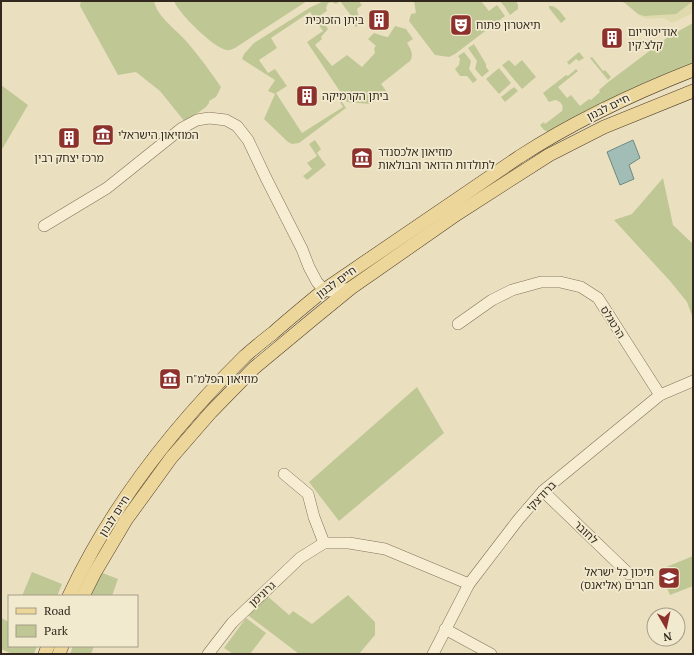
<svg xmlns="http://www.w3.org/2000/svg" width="694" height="655" viewBox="0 0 694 655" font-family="'PT Serif','Noto Sans Hebrew',serif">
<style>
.farmland{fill:#dfdaae}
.green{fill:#bfc795}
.water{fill:#a2bdb6;stroke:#6b8a83}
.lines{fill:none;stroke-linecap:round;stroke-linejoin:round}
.minor-casing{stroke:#827159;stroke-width:12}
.major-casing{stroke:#503f2d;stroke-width:14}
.minor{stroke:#f6edd2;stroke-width:11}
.major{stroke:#ecd699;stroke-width:13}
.labels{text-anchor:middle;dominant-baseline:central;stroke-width:3.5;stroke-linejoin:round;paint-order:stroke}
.poi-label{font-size:11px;fill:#33281d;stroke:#f2eacf;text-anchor:start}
.street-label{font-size:11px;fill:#33281d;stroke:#f2eacf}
</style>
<rect width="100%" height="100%" fill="#eae0c0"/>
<polygon class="farmland" points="617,1 693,1 693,13 672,23 664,18 647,19 640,16 625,3"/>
<g class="green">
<path d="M81,1h73c3,16 23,29 33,41 12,14 23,29 34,45l-5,10 -7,4v2l-3,4 -21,15 -25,-31 -24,-19 -18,3 -38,-69z"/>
<path d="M174,1h133l-72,47c-3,1 -6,3 -9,2 -13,-3 -47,-36 -52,-49z"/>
<path d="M324,1h37l-1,2 2,2 -5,4 1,5 4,7 -6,6 -4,-3 3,-3 -15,-20 -4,3 -4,-2 -4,1 -2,5 1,3 -8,5 9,13 -7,8 1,2 -7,6 17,21 15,-11 15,12 13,-14 -1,-5 2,-2 -8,-7 6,-6 9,3 5,1 7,-11 11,3 7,10 -6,4c4,6 7,12 3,18l-29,23 6,8 -17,12 -23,-2 -40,-60 16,-11 -13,-19 -39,26 6,10 -18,12 9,13 7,-4 12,17 -11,7 26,40 41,-26 -4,-7 1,-1 6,9 -47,35 -7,1 -4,-2 -24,-23 11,-25 -7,-3 7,-11 -33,-21 2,-5 10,-11 57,-36z"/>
<polygon points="414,1 481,1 489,11 497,5 505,16 455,54 449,57 435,55 409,21 411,14 416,13"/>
<polygon points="500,1 516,1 518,5 518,9 510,15 505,7"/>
<polygon points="621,1 693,1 676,14 644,16 638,14 625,3"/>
<path d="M549,6c8,-1 12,7 17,13l-5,4 -12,-15z"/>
<path d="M693,23v40l-74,32 -71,37 -4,-2 -4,-5 4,-3 1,2 17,-13c2,-5 -1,-10 -7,-11l-6,2 -6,-9 23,-18 2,1 8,-7 2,2 -20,16 9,11 4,-3 9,11 9,-7 2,1 9,-8 -1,-2 8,-7 61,-46z"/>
<polygon points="474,44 486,64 486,67 489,71 482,77 475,69 477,61 468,48"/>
<polygon points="464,52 471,61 469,69 477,80 473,83 467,76 460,76 455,69 459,65 460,59 458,56"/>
<polygon points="579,52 584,58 579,61 576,59 569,65 567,62"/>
<polygon points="592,57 603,71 605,70 611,77 608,80 590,58"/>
<polygon points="509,60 515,66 522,60 536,77 522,89 502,65"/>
<polygon points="499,68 511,83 499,94 486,79"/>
<polygon points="1,85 28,105 1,151"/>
<polygon points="514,87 518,91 505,102 501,97"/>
<polygon points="315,140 321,149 317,153 326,165 307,180 303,176 312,169 307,163 317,156 309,144"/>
<polygon points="663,178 673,225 693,244 693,318 687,302 670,281 614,220 632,214"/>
<polygon points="417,387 444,433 339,521 309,482"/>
<polygon points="693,556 693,586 670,595 659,570"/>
<polygon points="32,572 62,584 57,596 22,596"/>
<polygon points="100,572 118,579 112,596 91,596"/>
<polygon points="265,594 289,615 293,611 312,624 348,595 375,622 375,635 359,654 299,654 245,613"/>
<polygon points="1,618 9,622 9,646 37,646 34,654 12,654 1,649"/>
<polygon points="246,618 266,633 250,654 233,654 224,648"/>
<polygon points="73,646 94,646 91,654 70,654"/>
</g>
<polygon class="water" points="633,140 640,158 629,165 634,179 620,185 607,152"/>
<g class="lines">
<g class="minor-casing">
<g id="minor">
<polyline points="44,226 107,188 182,128 197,120 209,118 226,120 237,126 248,140 266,178 302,249 309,267 317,282 324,290 330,291 341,290 351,288"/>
<polyline points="458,324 492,300 512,290 541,282 560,282 581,287 598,298 660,395"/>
<polyline points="284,474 308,494 314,517 324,543"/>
<polyline points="543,491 629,574"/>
<polyline points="445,629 491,654"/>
<polyline points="208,654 232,623 300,558 324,543 349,543 385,549 469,584"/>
<polyline points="433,654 469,584 518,520 543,491 660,395 693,381"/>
</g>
</g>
<g class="major-casing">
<g id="major">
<path d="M69,596c42,-90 105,-170 176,-240 9,-8 19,-16 28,-23 17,-15 34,-29 51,-43l195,-133c54,-35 113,-63 174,-87"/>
<polyline points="83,596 94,574 126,520 171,458 211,412 254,368 313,319 351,288 457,214 549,155 604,127 693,91"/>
<polyline points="45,654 48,646"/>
<polyline points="59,654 62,646"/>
</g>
</g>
<use href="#minor" class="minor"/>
<use href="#major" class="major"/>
</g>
<defs>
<g id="building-square" transform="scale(1.15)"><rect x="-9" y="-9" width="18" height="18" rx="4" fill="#8d312d" stroke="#f2eacf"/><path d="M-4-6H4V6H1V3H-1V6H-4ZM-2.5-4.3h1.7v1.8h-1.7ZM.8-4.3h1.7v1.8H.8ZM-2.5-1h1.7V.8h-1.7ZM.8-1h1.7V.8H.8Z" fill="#fff"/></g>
<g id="theatre-square" transform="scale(1.15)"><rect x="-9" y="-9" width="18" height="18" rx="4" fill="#8d312d" stroke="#f2eacf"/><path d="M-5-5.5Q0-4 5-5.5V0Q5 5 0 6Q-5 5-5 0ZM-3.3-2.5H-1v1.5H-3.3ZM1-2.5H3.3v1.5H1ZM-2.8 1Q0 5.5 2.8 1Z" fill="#fff"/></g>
<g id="museum-square" transform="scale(1.15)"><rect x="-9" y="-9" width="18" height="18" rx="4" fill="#8d312d" stroke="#f2eacf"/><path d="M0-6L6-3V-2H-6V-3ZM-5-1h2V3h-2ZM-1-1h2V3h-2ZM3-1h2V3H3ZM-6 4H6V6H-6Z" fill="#fff"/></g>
<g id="school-square" transform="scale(1.15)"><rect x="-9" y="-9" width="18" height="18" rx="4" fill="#8d312d" stroke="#f2eacf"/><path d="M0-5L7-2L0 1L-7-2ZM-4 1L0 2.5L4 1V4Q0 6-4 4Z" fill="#fff"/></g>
</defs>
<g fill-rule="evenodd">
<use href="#building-square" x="379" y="20"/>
<use href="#theatre-square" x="461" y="25"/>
<use href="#building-square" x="612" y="38"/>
<use href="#building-square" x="307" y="96"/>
<use href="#museum-square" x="103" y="135"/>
<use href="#building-square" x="69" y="138"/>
<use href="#museum-square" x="362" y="158"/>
<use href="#museum-square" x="170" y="379"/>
<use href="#school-square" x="669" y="578"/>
</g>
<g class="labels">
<g class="poi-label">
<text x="364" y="20" text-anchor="end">ביתן הזכוכית</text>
<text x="476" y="25">תיאטרון פתוח</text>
<text x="628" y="32">אודיטוריום<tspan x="628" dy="13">קלצ'קין</tspan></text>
<text x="322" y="96">ביתן הקרמיקה</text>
<text x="118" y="135">המוזיאון הישראלי</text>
<text x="378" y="152">מוזיאון אלכסנדר<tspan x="378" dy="13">לתולדות הדואר והבולאות</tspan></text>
<text x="69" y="158" text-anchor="middle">מרכז יצחק רבין</text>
<text x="186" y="379">מוזיאון הפלמ"ח</text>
<text x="654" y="572" text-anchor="end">תיכון כל ישראל<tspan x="654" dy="13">חברים (אליאנס)</tspan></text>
</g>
<g class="street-label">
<text transform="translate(608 107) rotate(-26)">חיים לבנון</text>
<text transform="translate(336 282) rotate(-36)">חיים לבנון</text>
<text transform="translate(613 322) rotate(58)">הרטגלס</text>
<text transform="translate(541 496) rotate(-46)">ברודצקי</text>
<text transform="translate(114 516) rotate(-57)">חיים לבנון</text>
<text transform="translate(586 532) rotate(44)">לחובר</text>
<text transform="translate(262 594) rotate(-43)">גרונימן</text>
</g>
</g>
<rect width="694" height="655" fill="none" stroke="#33281d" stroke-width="4"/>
<rect x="8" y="595" width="130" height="52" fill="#f2eacf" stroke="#a69c88"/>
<rect x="16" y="608" width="20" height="6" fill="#ecd699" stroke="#a69c88"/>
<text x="44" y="615" font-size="12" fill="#33281d">Road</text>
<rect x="16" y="625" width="20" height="12" fill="#bfc795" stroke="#a69c88"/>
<text x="44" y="635" font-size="12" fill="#33281d">Park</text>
<g transform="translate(666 627) rotate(171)"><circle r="19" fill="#f2eacf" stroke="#a69c88"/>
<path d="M0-3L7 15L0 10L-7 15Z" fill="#8d312d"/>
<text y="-6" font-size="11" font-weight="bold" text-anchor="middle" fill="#33281d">N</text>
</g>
</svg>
